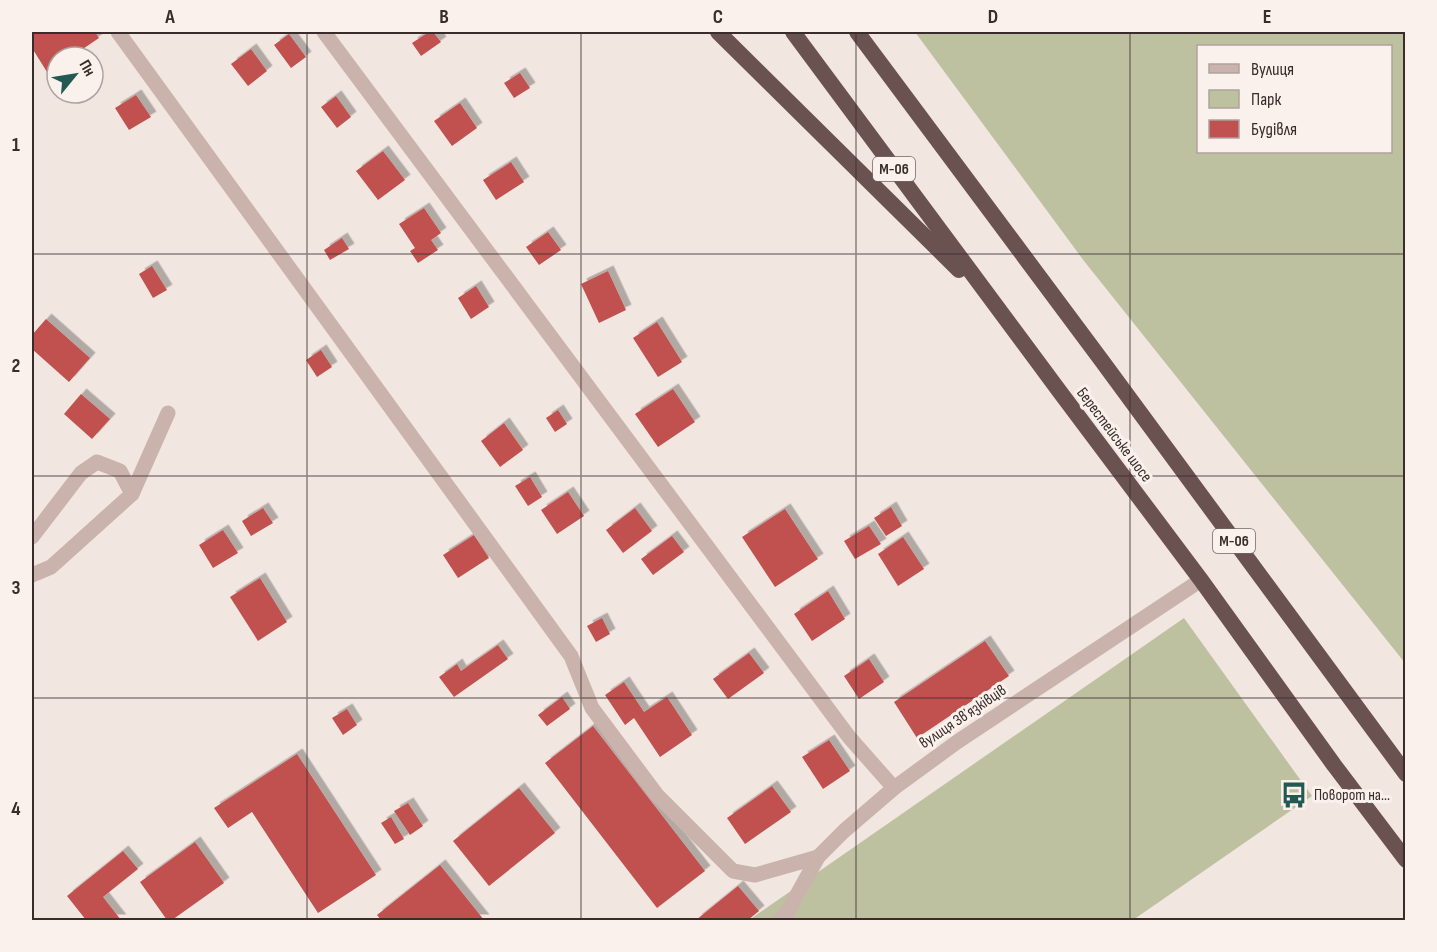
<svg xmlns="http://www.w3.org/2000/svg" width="1437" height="952" viewBox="0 0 1437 952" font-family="'Sofia Sans Condensed',sans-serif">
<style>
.green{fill:#bec1a0;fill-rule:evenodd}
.building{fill:#c05150;filter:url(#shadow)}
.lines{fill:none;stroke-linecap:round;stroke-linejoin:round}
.minor{stroke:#cab3ac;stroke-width:15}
.trunk{stroke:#6a5250;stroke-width:16}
.grid{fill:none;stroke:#392c2b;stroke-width:1.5;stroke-opacity:0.55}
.labels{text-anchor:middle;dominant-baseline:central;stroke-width:6;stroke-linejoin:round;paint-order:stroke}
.shield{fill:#faf1ed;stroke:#736765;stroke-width:1.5}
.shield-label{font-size:15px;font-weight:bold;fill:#392c2b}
.street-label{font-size:16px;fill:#392c2b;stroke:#faf1ed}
.poi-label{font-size:16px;fill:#392c2b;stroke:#faf1ed;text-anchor:start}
.neatline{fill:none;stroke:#392c2b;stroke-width:2}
.grid-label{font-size:20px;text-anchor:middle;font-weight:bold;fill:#392c2b}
</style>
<defs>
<filter id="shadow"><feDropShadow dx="5.5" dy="-5.5" stdDeviation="0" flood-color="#0004"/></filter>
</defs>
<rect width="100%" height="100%" fill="#f2e6e0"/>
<g class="green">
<path d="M915,32h490v631l-321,-402zM1198,46h192v106h-192z"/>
<polygon points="1184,618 1312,796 1133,920 749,920"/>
</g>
<g class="building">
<polygon points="32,32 95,32 99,38 71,57 57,57 57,66 47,72 32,48"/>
<polygon points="429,32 433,32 441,42 421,56 412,43"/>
<polygon points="289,34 306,57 291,68 274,45"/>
<polygon points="251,49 267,71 248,86 231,64"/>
<polygon points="520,73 530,88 514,98 504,83"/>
<polygon points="136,95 151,117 129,130 115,108"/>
<polygon points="336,96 351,117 337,128 321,107"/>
<polygon points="460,103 477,128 452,146 434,121"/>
<polygon points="383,151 405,180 378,200 356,171"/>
<polygon points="511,162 524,182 496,200 483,180"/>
<polygon points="424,208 441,233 431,240 438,250 418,263 410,251 415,248 399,224"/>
<polygon points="548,232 561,250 539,265 526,247"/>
<polygon points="342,238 349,249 330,260 324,250"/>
<polygon points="152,266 167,290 153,298 139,274"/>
<polygon points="608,271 626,310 599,323 581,284"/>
<polygon points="476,286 489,307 471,319 458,298"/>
<polygon points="46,319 90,358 69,382 32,349 32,335"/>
<polygon points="657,322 682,362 658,377 633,338"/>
<polygon points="321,350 332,367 317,377 306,360"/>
<polygon points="673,389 695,422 658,447 635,414"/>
<polygon points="81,394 110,419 92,439 64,414"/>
<polygon points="558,410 567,424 555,432 546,418"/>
<polygon points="504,423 523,450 500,467 481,441"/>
<polygon points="530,477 542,497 528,506 515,486"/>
<polygon points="568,492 584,516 557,534 541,510"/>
<polygon points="891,507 902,526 886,536 874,518"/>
<polygon points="263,508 273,523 251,536 242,521"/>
<polygon points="635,508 652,531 623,553 606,530"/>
<polygon points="785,509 818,559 775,587 742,537"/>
<polygon points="869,526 881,544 855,559 844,541"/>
<polygon points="223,530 238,553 213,568 199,545"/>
<polygon points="474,535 489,558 458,578 443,555"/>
<polygon points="672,536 684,552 653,575 641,559"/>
<polygon points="903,537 924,569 898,586 878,554"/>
<polygon points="260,578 287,622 258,641 230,597"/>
<polygon points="828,591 845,619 812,641 794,614"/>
<polygon points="602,618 610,634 596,642 587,626"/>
<polygon points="985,641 1009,676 917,738 894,702"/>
<polygon points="498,645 508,659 454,697 439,677 457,664 461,671"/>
<polygon points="749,653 764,673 728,699 713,679"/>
<polygon points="869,659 884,682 859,699 844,676"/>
<polygon points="624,682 644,712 667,697 692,735 660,757 634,718 625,725 605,695"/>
<polygon points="562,697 570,709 547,726 538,715"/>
<polygon points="347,709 357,725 343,735 332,718"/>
<polygon points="593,726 705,871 657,908 545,763"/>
<polygon points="829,740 850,771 823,789 802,757"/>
<polygon points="297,754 376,875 318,913 252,812 228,828 214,808"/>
<polygon points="772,786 791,812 745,844 727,818"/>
<polygon points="519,788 555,833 489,886 453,841"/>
<polygon points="408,803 423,826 410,835 394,811"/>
<polygon points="391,817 404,839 395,844 381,823"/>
<polygon points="195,842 224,883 172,920 167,920 140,882"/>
<polygon points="123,851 138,869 103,897 121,920 86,920 67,896"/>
<polygon points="440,865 484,920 381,920 377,915"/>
<polygon points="738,886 759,911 748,920 696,920"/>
</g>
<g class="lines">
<g class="minor">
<polyline points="118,32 571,656 592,708 657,795 733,871 755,875 818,857"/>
<polyline points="324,32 849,737 894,788"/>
<polyline points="32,537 81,473 97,462 120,471 132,494"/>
<polyline points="32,575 51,567 132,494 168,413"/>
<polyline points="779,920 787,913 818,857 844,831 894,788 957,742 1201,580"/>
</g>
<g class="trunk">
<polyline points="718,32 959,270"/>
<polyline points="793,32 1060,392 1201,580 1334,765 1406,860"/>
<polyline points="857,32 1102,361 1406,774"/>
</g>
</g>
<path class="grid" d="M307,32v888M581,32v888M856,32v888M1130,32v888M32,254h1374M32,476h1374M32,698h1374"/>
<defs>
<g id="bus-bare" transform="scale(2.07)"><path d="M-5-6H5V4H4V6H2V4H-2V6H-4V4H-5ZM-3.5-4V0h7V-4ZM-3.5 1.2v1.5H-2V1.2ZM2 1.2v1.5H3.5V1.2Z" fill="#225950" stroke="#faf1ed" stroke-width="2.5" paint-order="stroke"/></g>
</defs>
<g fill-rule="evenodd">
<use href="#bus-bare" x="1294" y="795"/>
</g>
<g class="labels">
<g class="shield">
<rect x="873" y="157" width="42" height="24" rx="4.5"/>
<rect x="1213" y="529" width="42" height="24" rx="4.5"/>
</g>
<g class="shield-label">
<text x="894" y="169">М-06</text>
<text x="1234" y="541">М-06</text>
</g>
<g class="street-label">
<text transform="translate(1114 435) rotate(53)">Берестейське шосе</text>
<text transform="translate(963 717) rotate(-34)">вулиця Звʼязківців</text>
</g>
<g class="poi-label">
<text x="1314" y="795">Поворот на...</text>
</g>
</g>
<rect width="1437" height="952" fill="none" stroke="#faf1ed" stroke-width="66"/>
<rect x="1197" y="45" width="195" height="108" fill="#faf1ed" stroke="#ada29f" stroke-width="1.5"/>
<rect x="1209" y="64" width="30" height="9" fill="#cab3ac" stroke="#ada29f" stroke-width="1.5"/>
<text x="1251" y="75" font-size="18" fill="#392c2b">Вулиця</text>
<rect x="1209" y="90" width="30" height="18" fill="#bec1a0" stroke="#ada29f" stroke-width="1.5"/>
<text x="1251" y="105" font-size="18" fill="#392c2b">Парк</text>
<rect x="1209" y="120" width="30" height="18" fill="#c05150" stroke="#ada29f" stroke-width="1.5"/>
<text x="1251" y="135" font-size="18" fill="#392c2b">Будівля</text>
<g transform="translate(75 75) rotate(60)"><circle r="28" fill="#faf1ed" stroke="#ada29f" stroke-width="1.5"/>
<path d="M0-4.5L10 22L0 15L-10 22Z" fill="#225950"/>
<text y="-9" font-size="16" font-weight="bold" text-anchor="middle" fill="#392c2b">Пн</text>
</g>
<rect x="33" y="33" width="1371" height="886" class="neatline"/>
<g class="grid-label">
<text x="170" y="23">A</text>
<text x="444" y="23">B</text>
<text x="718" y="23">C</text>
<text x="993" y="23">D</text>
<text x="1267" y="23">E</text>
<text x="16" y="151">1</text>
<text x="16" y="372">2</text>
<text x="16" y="594">3</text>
<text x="16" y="815">4</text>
</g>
</svg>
